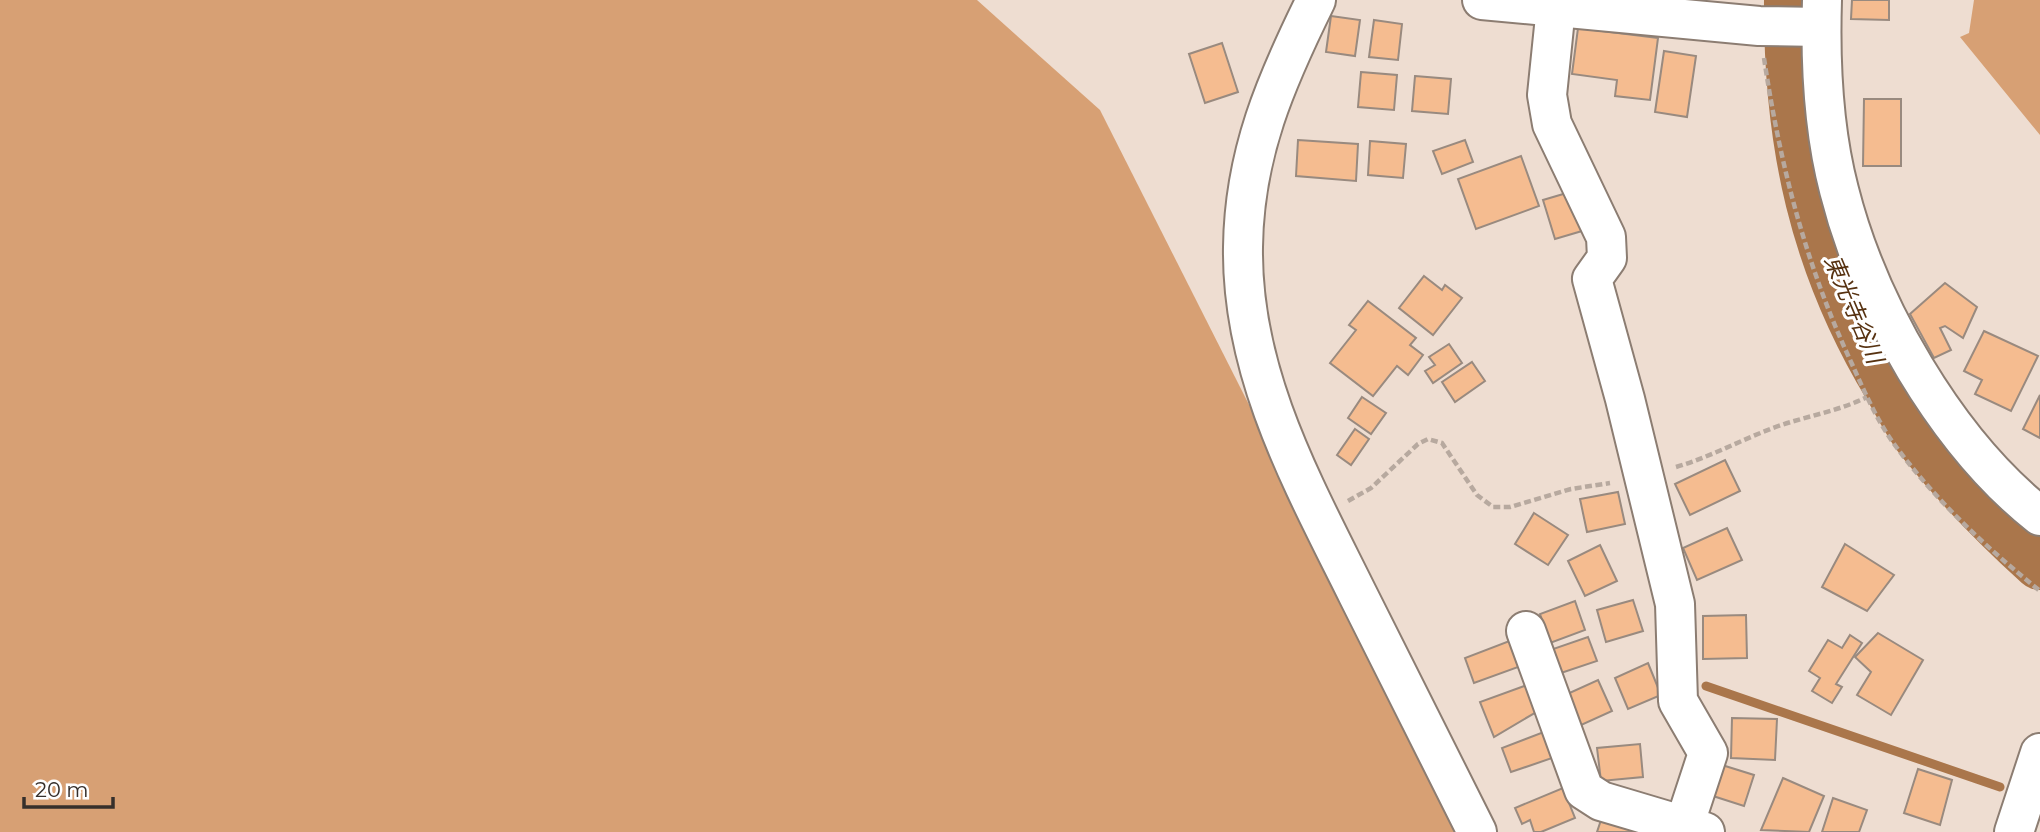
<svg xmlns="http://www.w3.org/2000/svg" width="2040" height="832" viewBox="0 0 2040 832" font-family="Montserrat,'Noto Sans JP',sans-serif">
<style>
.forest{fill:#d7a074}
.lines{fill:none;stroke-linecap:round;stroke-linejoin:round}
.stream{stroke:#aa764b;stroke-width:9}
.river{stroke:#aa764b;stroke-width:54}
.building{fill:#f5bc90;stroke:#998a7f;stroke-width:2}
.minor-casing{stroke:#8c7d72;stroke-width:42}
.path{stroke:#b7a99f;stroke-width:4.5;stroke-dasharray:7 3.5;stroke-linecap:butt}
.minor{stroke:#fff;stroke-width:38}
.labels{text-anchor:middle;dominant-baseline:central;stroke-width:6;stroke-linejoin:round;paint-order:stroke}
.water-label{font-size:23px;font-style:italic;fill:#573211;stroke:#fff}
</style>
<rect width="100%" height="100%" fill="#eeddd1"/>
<g class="forest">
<polygon points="0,0 977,0 1100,110 1465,832 0,832"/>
<polygon points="1974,0 2040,0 2040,135 1960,37 1969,33"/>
</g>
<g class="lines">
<polyline class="stream" points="1706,686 2000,787"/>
<path class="river" d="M1791,0c-1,142 25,264 99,386 11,18 20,38 33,54 36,45 75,85 117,123"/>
</g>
<g class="building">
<polygon points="1852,0 1889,0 1889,20 1851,19"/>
<polygon points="1331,16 1360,20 1355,56 1326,52"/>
<polygon points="1374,20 1402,24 1398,60 1369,57"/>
<polygon points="1578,28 1658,38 1650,100 1615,96 1617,80 1572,74"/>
<polygon points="1222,43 1238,92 1205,103 1189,54"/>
<polygon points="1664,51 1696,56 1687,117 1655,112"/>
<polygon points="1361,72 1397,75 1394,110 1358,107"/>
<polygon points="1415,76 1451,79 1448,114 1412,111"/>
<polygon points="1864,99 1901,99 1901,166 1863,166"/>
<polygon points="1298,140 1358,144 1356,181 1296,176"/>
<polygon points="1465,140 1473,162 1442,174 1433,151"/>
<polygon points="1370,141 1406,144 1403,178 1368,175"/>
<polygon points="1521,156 1539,206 1476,229 1458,179"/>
<polygon points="1570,192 1582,231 1555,239 1543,200"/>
<polygon points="1424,276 1442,290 1445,285 1462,298 1433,335 1399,308"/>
<polygon points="1945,283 1977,307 1963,338 1945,326 1940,328 1951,350 1934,358 1910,314"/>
<polygon points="1368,301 1416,338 1410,345 1423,355 1408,375 1397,366 1373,396 1330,363 1356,330 1349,325"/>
<polygon points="1984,331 2038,356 2011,411 1975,394 1982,380 1964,371"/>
<polygon points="1449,344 1462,363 1433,383 1425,371 1435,365 1429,357"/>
<polygon points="1472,362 1485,381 1455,402 1442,382"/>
<polygon points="2040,395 2040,438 2023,429"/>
<polygon points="1362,397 1386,413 1371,434 1348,418"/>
<polygon points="1355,429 1369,439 1351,465 1337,455"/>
<polygon points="1725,460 1740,491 1690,515 1675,484"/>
<polygon points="1618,492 1625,524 1587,532 1580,499"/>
<polygon points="1534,513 1568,535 1548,565 1515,544"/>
<polygon points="1727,528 1742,560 1697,580 1683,548"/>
<polygon points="1845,544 1894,575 1867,611 1822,587"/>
<polygon points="1600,545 1617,581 1585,596 1568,561"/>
<polygon points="1633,600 1643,631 1606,642 1597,610"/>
<polygon points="1575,601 1585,630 1550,643 1540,614"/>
<polygon points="1746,615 1747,658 1703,659 1703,616"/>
<polygon points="1878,633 1923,660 1891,715 1857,695 1871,672 1855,657"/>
<polygon points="1850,635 1862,643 1836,684 1842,687 1832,703 1812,691 1820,678 1809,671 1828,640 1842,648"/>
<polygon points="1588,637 1597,661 1561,673 1553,649"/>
<polygon points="1512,640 1521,666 1474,683 1465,658"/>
<polygon points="1648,663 1661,695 1628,709 1615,678"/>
<polygon points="1598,680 1612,711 1579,726 1565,695"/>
<polygon points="1527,685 1538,711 1494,737 1480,702"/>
<polygon points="1732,718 1777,719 1775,760 1731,758"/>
<polygon points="1549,730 1558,756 1511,772 1502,748"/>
<polygon points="1640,744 1643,777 1601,781 1597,748"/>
<polygon points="1722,765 1754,775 1744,806 1713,796"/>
<polygon points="1918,769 1952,780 1940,825 1904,813"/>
<polygon points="1783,778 1824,796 1809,832 1761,830"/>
<polygon points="1563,788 1575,818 1541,832 1534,832 1530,820 1522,824 1515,808"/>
<polygon points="1833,798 1867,810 1859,832 1822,832"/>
<polygon points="1602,817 1644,832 1597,832"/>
</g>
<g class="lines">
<g class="minor-casing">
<g id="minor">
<path d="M1316,0c-40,81 -72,154 -73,247 -2,127 60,237 115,348 40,79 80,158 119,237"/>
<polyline points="1482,0 1759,26 1821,27"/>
<path d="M1822,0c-2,63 1,129 17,190 29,115 107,252 201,326"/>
<polyline points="1556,7 1547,95 1552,124 1606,237 1607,258 1592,279 1625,399 1675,604 1678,701 1708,753 1684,826"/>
<polyline points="1526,631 1584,790 1601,801 1705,832"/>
<polyline points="2014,832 2040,753"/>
</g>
</g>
<g class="path">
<path d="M1764,58c16,107 42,208 88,306 13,29 26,59 45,84 41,55 91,101 143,143"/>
<path d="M1676,467c34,-10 65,-27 97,-39 32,-12 64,-16 94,-31"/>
<polyline points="1348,501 1371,488 1418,444 1428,439 1442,443 1477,495 1493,507 1510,507 1571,489 1610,483"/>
</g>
<use href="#minor" class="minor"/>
</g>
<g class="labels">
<g class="water-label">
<text transform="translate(1854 309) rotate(67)">東光寺谷川</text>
</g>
</g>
<path d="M24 797v10h89v-10" fill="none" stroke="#362f2b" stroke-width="3.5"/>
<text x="35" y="797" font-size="21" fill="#362f2b" stroke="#ffffff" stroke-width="5" paint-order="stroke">20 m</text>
</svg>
